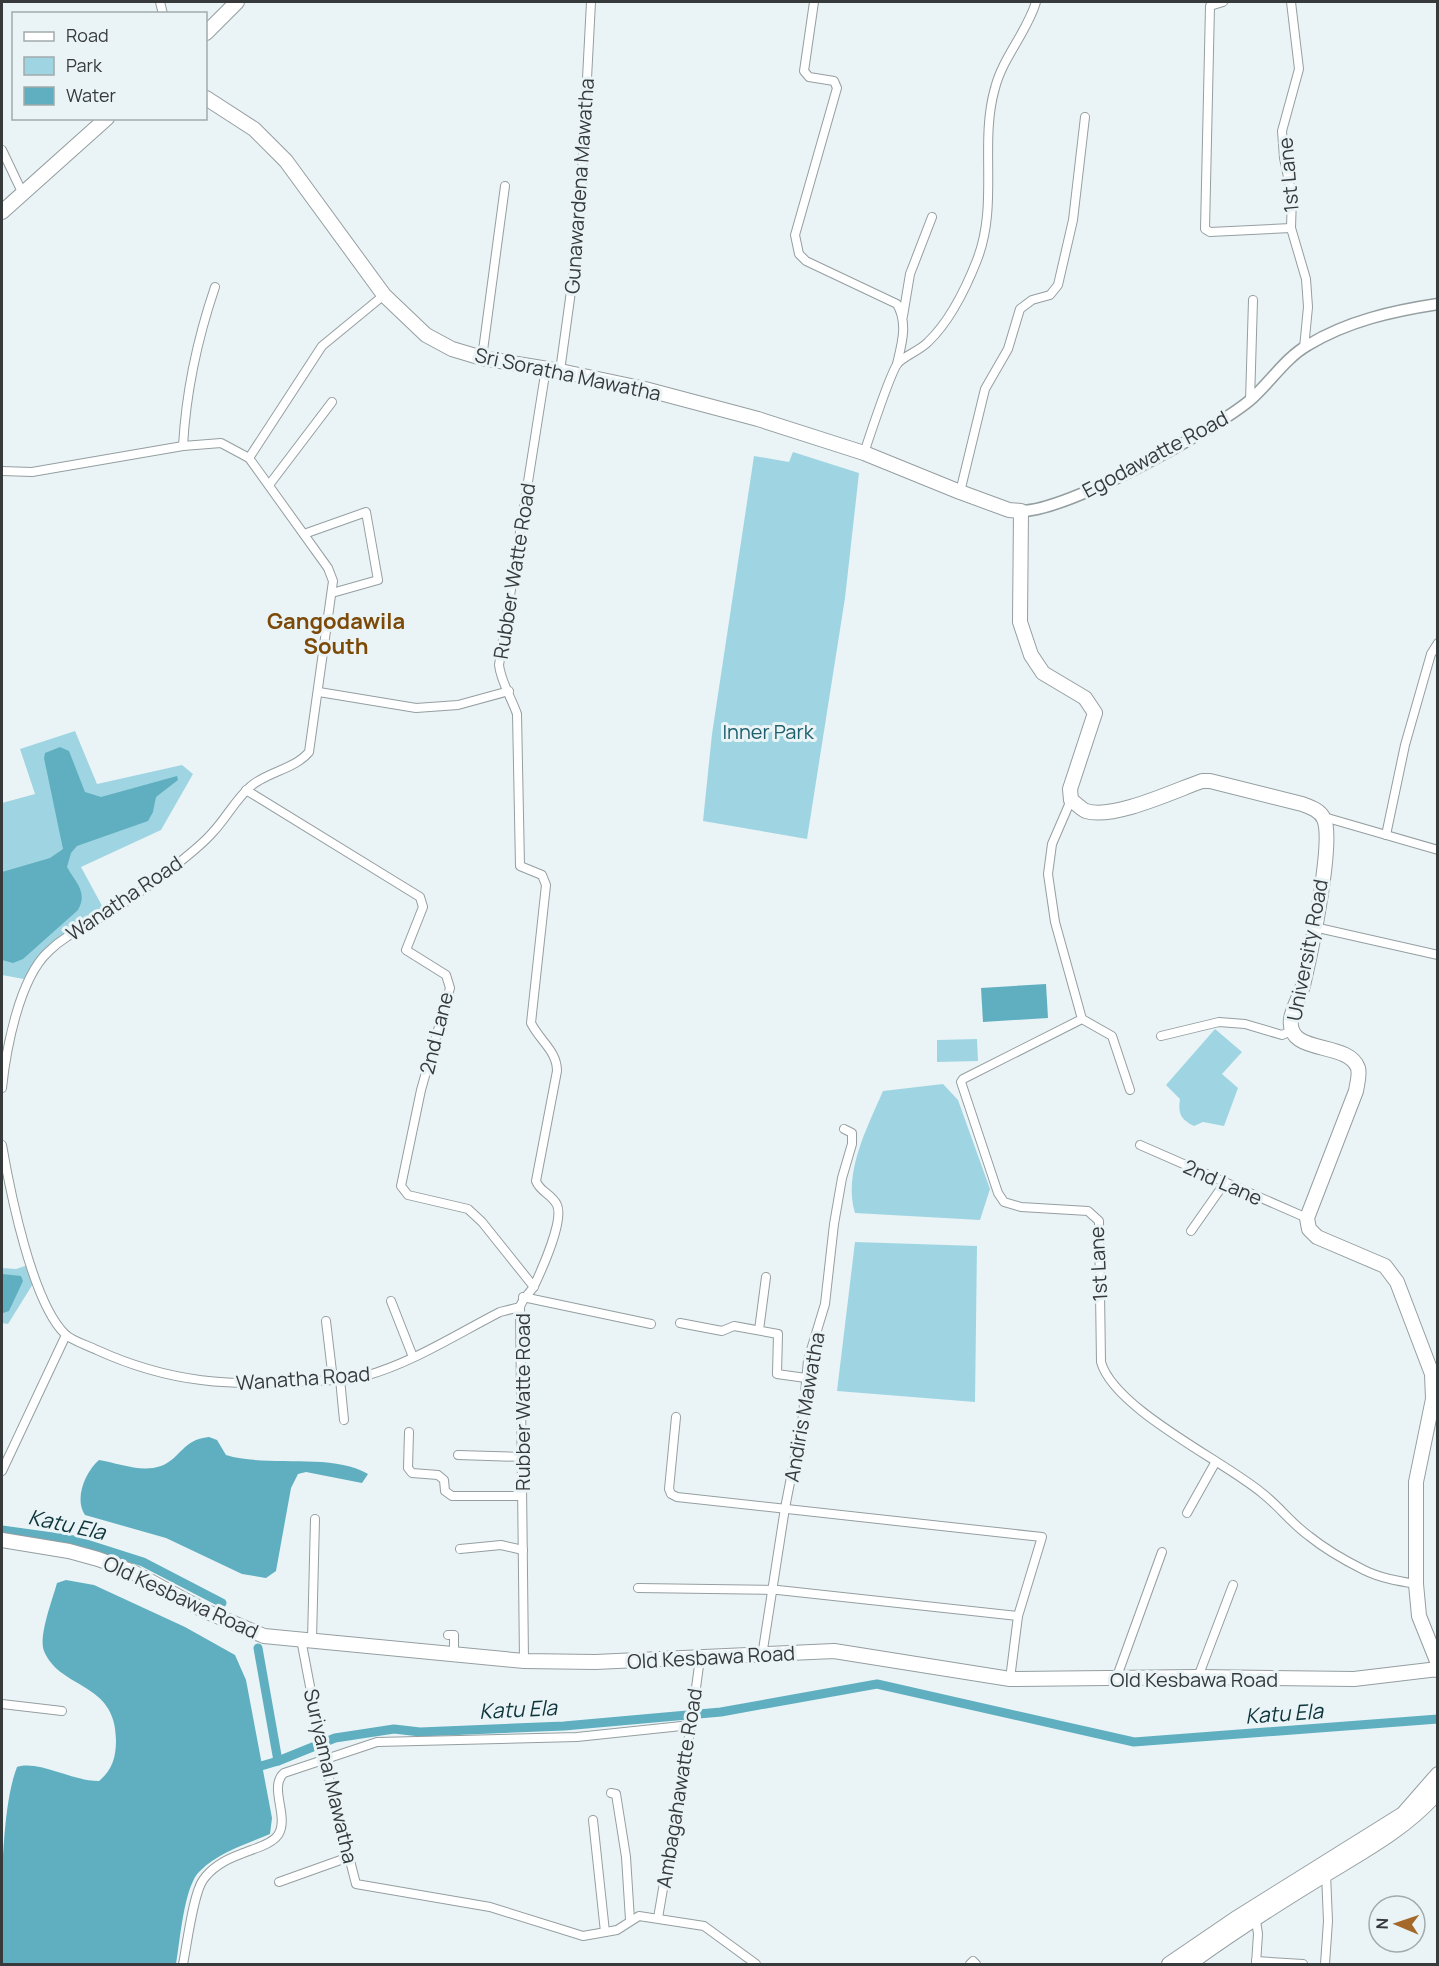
<svg xmlns="http://www.w3.org/2000/svg" width="1439" height="1966" viewBox="0 0 1439 1966" font-family="Manrope,sans-serif">
<style>
.green{fill:#9fd5e2}
.water{fill:#5fafc0}
.lines{fill:none;stroke-linecap:round;stroke-linejoin:round}
.canal{stroke:#5fafc0;stroke-width:9}
.minor-casing{stroke:#959ea0;stroke-width:10}
.tertiary-casing{stroke:#959ea0;stroke-width:13}
.primary-casing{stroke:#959ea0;stroke-width:16}
.trunk-casing{stroke:#959ea0;stroke-width:16}
.minor{stroke:#fff;stroke-width:8}
.tertiary{stroke:#fff;stroke-width:10}
.primary{stroke:#fff;stroke-width:14}
.trunk{stroke:#fff;stroke-width:14}
.labels{text-anchor:middle;dominant-baseline:central;stroke-width:6;stroke-linejoin:round;paint-order:stroke}
.street-label{font-size:20px;fill:#373a3b;stroke:#eaf4f6}
.park-label{font-size:20px;fill:#1d5f6b;stroke:#eaf4f6}
.water-label{font-size:21px;font-style:italic;fill:#0b333a;stroke:#eaf4f6}
.quarter-label{font-size:22px;font-weight:bold;fill:#7d4907;stroke:#eaf4f6}
</style>
<rect width="100%" height="100%" fill="#eaf4f6"/>
<g class="green">
<polygon points="793,452 859,473 845,598 807,839 703,821 712,734 754,456 789,462"/>
<polygon points="75,731 97,784 182,765 193,774 161,830 81,867 107,915 68,935 29,980 2,975 2,803 35,794 20,749"/>
<path d="M1215,1029l27,23 -20,22 16,14 -14,38 -21,-4 -9,4c-14,-7 -16,-13 -14,-27l-14,-14z"/>
<polygon points="977,1039 978,1061 937,1062 937,1040"/>
<path d="M943,1084l15,16 32,89 -10,31 -125,-7c-12,-40 12,-85 28,-122z"/>
<polygon points="855,1242 977,1246 975,1402 837,1391"/>
<polygon points="31,1264 36,1279 8,1324 2,1323 2,1268 16,1269"/>
</g>
<g class="water">
<path d="M60,747l9,4 16,41 16,5 76,-21 1,4 -22,17 -3,15 -5,9 -71,25 -6,7 -4,14c9,16 21,25 11,43l-55,49 -10,4 -11,-3v-88l48,-14 13,-9 -19,-91 1,-5z"/>
<polygon points="1046,984 1048,1018 983,1022 981,988"/>
<polygon points="2,1274 21,1276 23,1281 9,1311 3,1313"/>
<path d="M209,1437l8,3 9,15c42,13 105,-3 142,19l-6,9 -56,-11 -8,2 -7,14 -15,83 -10,7 -24,-4 -76,-36 -81,-23c-11,-16 0,-43 14,-55 19,3 42,13 62,6 21,-8 20,-26 48,-29z"/>
<path d="M66,1580l28,5 91,42 50,28 11,25 26,138 -2,16c-23,10 -51,18 -70,37 -16,14 -20,71 -24,93h-174c-1,-52 -2,-154 15,-197 23,-7 53,14 82,14 13,-11 17,-23 17,-41 0,-59 -56,-50 -72,-89 -6,-14 9,-53 13,-68z"/>
</g>
<g class="lines">
<g class="canal">
<polyline points="2,1530 74,1540 143,1562 222,1603"/>
<polyline points="258,1648 278,1761 335,1738 394,1729 420,1732 564,1726 721,1712 877,1684 1134,1742 1438,1719"/>
<polyline points="249,1762 261,1766 278,1761"/>
</g>
<g class="minor-casing">
<g id="minor">
<polyline points="160,2 163,14"/>
<path d="M814,2l-10,69 5,6 25,4 3,7 -42,147 4,19 7,7 91,43c11,19 5,39 0,60"/>
<polyline points="1223,2 1210,6 1205,229 1210,232 1291,228"/>
<polyline points="1291,2 1299,69 1282,131 1284,158 1292,196 1291,228 1306,279 1308,307 1304,348"/>
<polyline points="2,150 22,192"/>
<polyline points="903,316 910,274 932,217"/>
<polyline points="482,358 505,186"/>
<polyline points="560,371 575,262 581,193 591,2"/>
<polyline points="1250,401 1253,300"/>
<path d="M183,446c3,-54 15,-109 32,-159"/>
<path d="M864,453c5,-15 27,-82 34,-90 8,-8 21,-12 30,-21 22,-21 38,-54 49,-82 22,-56 2,-117 18,-172 8,-31 32,-56 41,-86"/>
<polyline points="249,458 322,346 384,295"/>
<path d="M2,471l30,1 151,-26 38,-3 28,15 79,110 5,13 -24,171c-14,17 -42,20 -58,34 -16,14 -24,31 -38,46 -11,13 -27,25 -41,36 -21,16 -44,34 -67,47 -20,12 -40,20 -57,37 -29,27 -42,98 -46,136"/>
<polyline points="269,485 332,402"/>
<polyline points="960,492 985,389 1008,349 1020,309 1032,300 1050,295 1058,285 1073,220 1085,117"/>
<polyline points="304,534 366,512 378,580 332,593"/>
<polyline points="319,692 416,708 458,705 509,691"/>
<polyline points="246,790 420,897 423,907 406,950 446,975 450,988 421,1090 401,1186 408,1195 468,1209 482,1222 534,1287"/>
<path d="M1071,800l-19,44 -4,30 7,48 27,97 -119,60 -2,3 37,111 6,9 17,5 67,4 11,10 2,141c13,47 123,99 161,131 17,13 30,31 47,43 16,13 37,25 55,34 16,8 34,11 52,14"/>
<polyline points="1324,817 1438,850"/>
<polyline points="1386,835 1405,745 1431,654 1438,643"/>
<polyline points="1314,927 1438,955"/>
<polyline points="1082,1019 1112,1036 1130,1090"/>
<polyline points="1161,1036 1219,1022 1245,1024 1282,1035 1291,1031"/>
<path d="M2,1145c8,46 30,157 63,189 7,7 22,11 32,16 72,33 135,37 213,31 18,-1 38,0 55,-5 47,-13 92,-42 135,-64l20,-5"/>
<polyline points="1140,1145 1307,1218"/>
<polyline points="1191,1231 1224,1184"/>
<polyline points="523,1297 651,1324"/>
<polyline points="391,1301 413,1357"/>
<polyline points="326,1321 333,1380"/>
<polyline points="680,1323 722,1331 734,1326 778,1334 777,1374 806,1378"/>
<polyline points="759,1330 766,1277"/>
<polyline points="340,1379 344,1420"/>
<polyline points="676,1417 669,1489 671,1494 677,1497 1042,1537 1018,1616 1010,1679"/>
<polyline points="409,1432 408,1468 412,1473 438,1475 444,1480 445,1491 452,1496 522,1496"/>
<polyline points="458,1455 522,1457"/>
<polyline points="2,1471 66,1335"/>
<polyline points="1187,1513 1215,1463"/>
<polyline points="460,1549 501,1545 523,1550"/>
<polyline points="638,1588 778,1590 1018,1616"/>
<polyline points="448,1635 454,1635 454,1653"/>
<polyline points="301,1639 323,1755 356,1884 490,1907 583,1936 617,1930 639,1916 704,1926 756,1964"/>
<polyline points="312,1640 315,1519"/>
<polyline points="762,1656 785,1508 803,1416 808,1360 825,1304 834,1224 842,1178 852,1144 852,1133 844,1129"/>
<path d="M524,1661l-4,-354c3,-10 11,-14 15,-23 7,-15 29,-64 22,-79 -5,-11 -17,-13 -21,-24l21,-110c0,-20 -17,-30 -26,-48l15,-138 -4,-10 -22,-9 -3,-152c-6,-17 -16,-32 -18,-49l47,-297"/>
<polyline points="1198,1677 1233,1585"/>
<polyline points="1116,1679 1162,1552"/>
<polyline points="2,1704 62,1711"/>
<polyline points="611,1793 616,1794 626,1857 630,1920"/>
<polyline points="593,1820 605,1932"/>
<polyline points="279,1882 349,1857"/>
<polyline points="1255,1914 1258,1934 1256,1964"/>
<polyline points="658,1918 691,1725 700,1658"/>
<polyline points="1256,1961 1303,1964"/>
<path d="M183,1964c4,-19 10,-70 20,-84 9,-13 24,-21 38,-26 11,-5 30,-9 37,-19 12,-18 -10,-48 6,-62l93,-31 200,-5 114,-12"/>
<polyline points="970,1964 973,1961 976,1964"/>
<polyline points="1325,1964 1328,1921 1326,1874"/>
</g>
</g>
<g class="tertiary-casing">
<path id="tertiary" d="M1021,511c46,0 190,-79 228,-110 20,-17 36,-43 59,-56 40,-24 84,-34 130,-41"/>
</g>
<g class="primary-casing">
<g id="primary">
<path d="M206,98l48,31 32,32 98,134 42,40 26,14 30,9 78,13 85,18 113,30 106,34 96,39 49,18 12,1 -1,111 11,33 12,18 42,25 10,15 -25,76 1,11c5,3 10,9 15,11 27,9 90,-21 116,-30h8l92,23c8,3 18,6 22,15 10,22 -13,133 -20,162 -2,13 -11,25 -13,38 -5,37 57,21 67,49 2,7 -1,16 -2,23l-49,127 2,11 8,8 68,29 12,16 35,92 1,25 -17,83v102l3,32 18,45v9"/>
<polyline points="2,1540 69,1551 98,1559 131,1571 205,1611 264,1636 524,1661 595,1662 834,1651 1010,1679 1198,1677 1354,1679 1438,1669"/>
<polyline points="1169,1964 1235,1919 1403,1814 1438,1774"/>
<path d="M1189,1964c44,-32 88,-60 134,-88 41,-25 83,-47 115,-84"/>
</g>
</g>
<g class="trunk-casing">
<g id="trunk">
<polyline points="206,33 237,2"/>
<polyline points="2,212 107,118"/>
</g>
</g>
<use href="#minor" class="minor"/>
<use href="#tertiary" class="tertiary"/>
<use href="#primary" class="primary"/>
<use href="#trunk" class="trunk"/>
</g>
<g class="labels">
<g class="street-label">
<text transform="translate(1288 175) rotate(-95)">1st Lane</text>
<text transform="translate(579 186) rotate(-86)">Gunawardena Mawatha</text>
<text transform="translate(568 374) rotate(12)">Sri Soratha Mawatha</text>
<text transform="translate(1155 454) rotate(-28)">Egodawatte Road</text>
<text transform="translate(514 571) rotate(-81)">Rubber Watte Road</text>
<text transform="translate(124 898) rotate(-34)">Wanatha Road</text>
<text transform="translate(1307 950) rotate(-79)">University Road</text>
<text transform="translate(436 1033) rotate(-76)">2nd Lane</text>
<text transform="translate(1223 1182) rotate(24)">2nd Lane</text>
<text transform="translate(1098 1264) rotate(-93)">1st Lane</text>
<text transform="translate(303 1378) rotate(-4)">Wanatha Road</text>
<text transform="translate(522 1402) rotate(-90)">Rubber Watte Road</text>
<text transform="translate(804 1407) rotate(-80)">Andiris Mawatha</text>
<text transform="translate(181 1597) rotate(25)">Old Kesbawa Road</text>
<text transform="translate(711 1657) rotate(-3)">Old Kesbawa Road</text>
<text x="1194" y="1679">Old Kesbawa Road</text>
<text transform="translate(331 1776) rotate(77)">Suriyamal Mawatha</text>
<text transform="translate(679 1788) rotate(-81)">Ambagahawatte Road</text>
</g>
<g class="park-label">
<text x="768" y="731">Inner Park</text>
</g>
<g class="water-label">
<text transform="translate(67 1524) rotate(12)">Katu Ela</text>
<text transform="translate(518 1709) rotate(-3)">Katu Ela</text>
<text transform="translate(1284 1713) rotate(-4)">Katu Ela</text>
</g>
<g class="quarter-label">
<text x="336" y="621">Gangodawila<tspan x="336" dy="25">South</tspan></text>
</g>
</g>
<rect width="1439" height="1966" fill="none" stroke="#373a3b" stroke-width="6"/>
<rect x="12" y="12" width="195" height="108" fill="#eaf4f6" stroke="#a2aaab" stroke-width="1.5"/>
<rect x="24" y="32" width="30" height="9" fill="#ffffff" stroke="#a2aaab" stroke-width="1.5"/>
<text x="66" y="42" font-size="18" fill="#373a3b">Road</text>
<rect x="24" y="57" width="30" height="18" fill="#9fd5e2" stroke="#a2aaab" stroke-width="1.5"/>
<text x="66" y="72" font-size="18" fill="#373a3b">Park</text>
<rect x="24" y="87" width="30" height="18" fill="#5fafc0" stroke="#a2aaab" stroke-width="1.5"/>
<text x="66" y="102" font-size="18" fill="#373a3b">Water</text>
<g transform="translate(1397 1924) rotate(272)"><circle r="28" fill="#eaf4f6" stroke="#a2aaab" stroke-width="1.5"/>
<path d="M0-4.5L10 22L0 15L-10 22Z" fill="#a4692a"/>
<text y="-9" font-size="16" font-weight="bold" text-anchor="middle" fill="#373a3b">N</text>
</g>
</svg>
